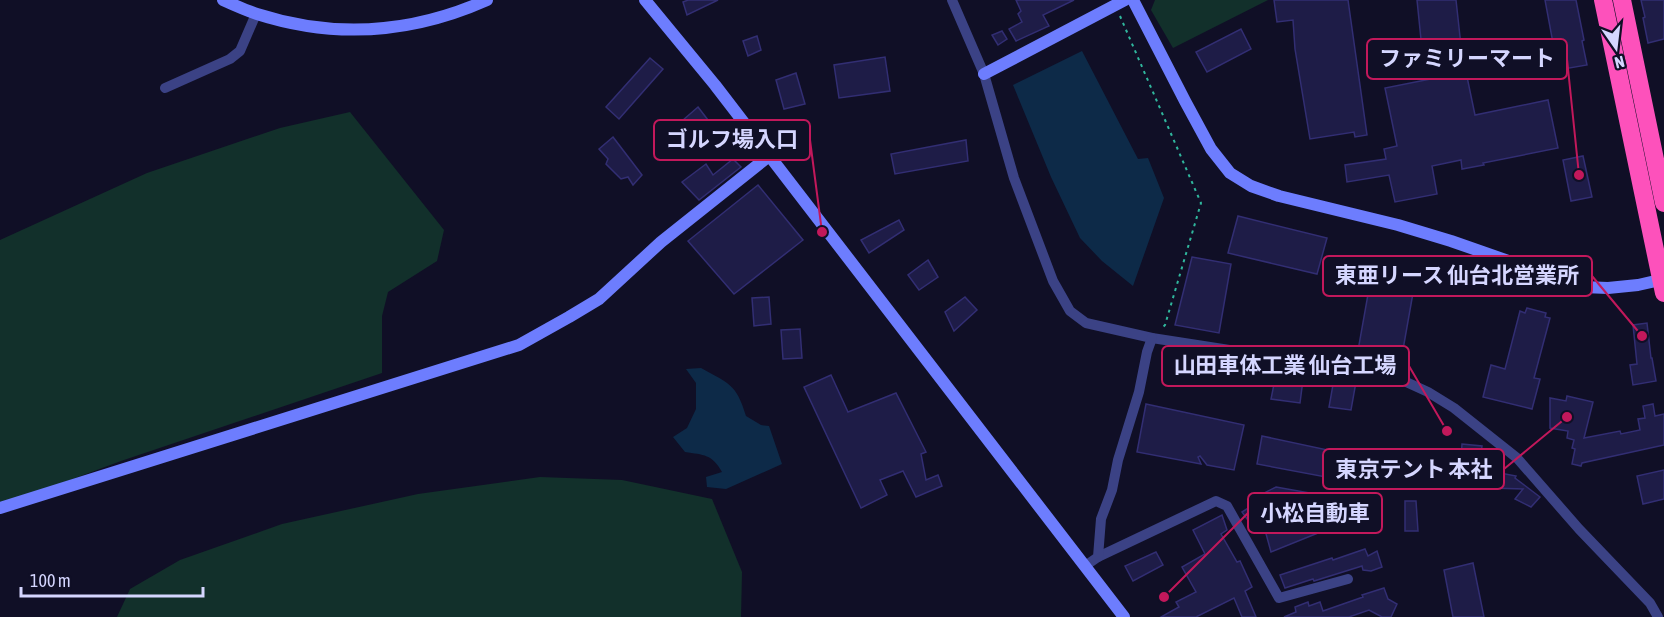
<svg xmlns="http://www.w3.org/2000/svg" width="1664" height="617" viewBox="0 0 1664 617" font-family="'Asap Condensed','Noto Sans JP',sans-serif">
<style>
.green{fill:#12302b}
.water{fill:#0d2a48}
.building{fill:#1e1c47;stroke:#322e73;stroke-width:1.5}
.lines{fill:none;stroke-linecap:round;stroke-linejoin:round}
.path{stroke:#30b79d;stroke-width:2;stroke-dasharray:3 4.5;stroke-linecap:butt}
.street{stroke:#3b4285;stroke-width:10}
.secondary{stroke:#6d7dfe;stroke-width:12}
.highway{stroke:#fd51bb;stroke-width:18}
.leader{fill:none;stroke:#c2185b;stroke-width:2}
.callout-dot{fill:#c2185b;stroke:#100f26;stroke-width:2}
.callout{fill:#100f26;stroke:#c2185b;stroke-width:2}
.callout-label{font-size:22px;text-anchor:middle;font-weight:bold;fill:#d5d6ff}
</style>
<rect width="100%" height="100%" fill="#100f26"/>
<g class="green">
<polygon points="1155,0 1268,0 1173,48 1151,10"/>
<polygon points="350,112 444,230 437,261 388,292 382,316 382,373 121,461 0,506 0,240 147,173 280,128"/>
<polygon points="540,477 622,480 712,499 742,572 741,617 117,617 130,589 180,560 282,524 418,494"/>
</g>
<g class="water">
<polygon points="1082,51 1138,159 1148,158 1164,198 1133,286 1102,261 1080,238 1051,177 1013,85"/>
<path d="M701,368c28,16 35,15 45,48l15,9 8,1 13,38 -56,25 -19,-2 -1,-10 16,-5c-10,-18 -18,-17 -37,-20l-12,-15 14,-9 9,-19v-26l-10,-14z"/>
</g>
<g class="building">
<polygon points="688,0 718,0 687,15 683,2"/>
<polygon points="1016,0 1074,0 1043,15 1049,26 1016,41 1009,29 1022,22 1018,14 1021,11"/>
<polygon points="1274,0 1348,0 1367,135 1355,137 1354,132 1310,139 1295,49 1293,20 1277,22"/>
<polygon points="1417,0 1456,0 1462,55 1423,59"/>
<polygon points="1545,0 1576,0 1584,40 1582,41 1587,65 1558,70"/>
<polygon points="1641,0 1664,0 1664,39 1648,43 1643,18 1645,17"/>
<polygon points="1241,29 1251,49 1207,72 1196,52"/>
<polygon points="1002,31 1007,39 998,45 992,35"/>
<polygon points="757,36 761,50 748,56 743,41"/>
<polygon points="885,57 890,91 839,98 834,65"/>
<polygon points="650,58 663,69 619,119 606,107"/>
<polygon points="1466,72 1475,115 1548,100 1558,148 1483,163 1484,165 1462,169 1461,160 1432,166 1437,194 1395,202 1389,175 1347,182 1345,165 1386,159 1384,149 1397,146 1385,88"/>
<polygon points="796,73 805,104 784,109 776,80"/>
<polygon points="698,107 711,124 689,142 675,127"/>
<polygon points="613,137 642,175 633,185 628,177 621,179 606,164 608,159 599,149"/>
<polygon points="966,140 968,161 895,174 891,154"/>
<polygon points="1583,156 1592,197 1571,201 1563,160"/>
<polygon points="733,159 741,167 699,200 682,182 706,164 713,175"/>
<polygon points="758,185 803,240 734,294 688,241"/>
<polygon points="1238,216 1327,238 1317,274 1228,253"/>
<polygon points="899,220 904,230 869,253 861,240"/>
<polygon points="1371,256 1389,260 1380,287 1413,293 1401,361 1357,356 1372,272 1367,271"/>
<polygon points="1192,257 1231,264 1219,333 1175,325"/>
<polygon points="928,260 938,277 919,290 908,275"/>
<polygon points="769,297 771,324 754,326 752,298"/>
<polygon points="965,297 977,310 954,331 945,312"/>
<polygon points="1527,308 1546,313 1545,317 1550,318 1534,378 1540,379 1532,409 1483,397 1491,365 1505,369 1520,311 1525,313"/>
<polygon points="1647,323 1651,358 1652,358 1656,381 1633,385 1630,365 1637,364 1633,325"/>
<polygon points="800,329 802,358 783,359 781,330"/>
<polygon points="1277,369 1304,372 1300,403 1271,399"/>
<polygon points="831,375 848,412 896,393 926,452 921,454 926,480 938,475 942,486 916,497 903,471 880,480 887,495 861,508 804,387"/>
<polygon points="1334,379 1356,382 1351,410 1329,407"/>
<polygon points="1567,396 1593,402 1584,438 1620,431 1621,434 1640,430 1638,419 1645,418 1643,406 1653,404 1655,416 1664,414 1664,445 1582,463 1581,466 1572,464 1575,449 1572,448 1574,440 1567,438 1568,431 1550,428 1550,398 1566,401"/>
<polygon points="1146,404 1244,425 1234,470 1207,465 1200,456 1198,457 1201,464 1137,452"/>
<polygon points="1262,436 1337,452 1331,478 1257,464"/>
<polygon points="1462,444 1482,446 1479,469 1516,476 1515,478 1540,497 1531,507 1515,499 1523,489 1492,488 1493,485 1465,479 1470,460 1461,459"/>
<polygon points="1664,470 1664,499 1643,504 1637,476"/>
<polygon points="1276,487 1310,493 1301,520 1319,510 1327,523 1322,526 1323,531 1271,552 1265,530 1261,532 1255,520 1250,523 1242,512 1256,503 1254,498"/>
<polygon points="1405,501 1416,501 1418,531 1405,531"/>
<polygon points="1222,515 1227,530 1221,534 1237,562 1240,561 1252,587 1245,591 1256,617 1242,617 1234,598 1196,617 1161,617 1179,607 1176,602 1196,592 1182,567 1205,554 1193,530"/>
<polygon points="1365,549 1368,556 1377,551 1382,567 1371,571 1363,570 1362,566 1314,581 1313,579 1285,588 1280,575 1332,558 1333,560"/>
<polygon points="1156,552 1163,565 1133,581 1125,566"/>
<polygon points="1473,563 1484,617 1453,617 1444,570"/>
<polygon points="1384,588 1388,599 1397,604 1391,617 1382,617 1369,610 1349,617 1284,617 1296,612 1295,607 1308,602 1309,606 1320,602 1323,611 1363,597 1362,595"/>
</g>
<g class="lines">
<polyline class="path" points="1120,16 1201,203 1165,325 1162,328"/>
<g class="street">
<polyline points="952,0 984,74 1014,178 1053,281 1070,311 1086,323 1152,338 1377,373 1404,381 1428,392 1454,408 1517,458 1579,529 1650,603 1658,617"/>
<polyline points="165,88 230,59 240,51 256,14"/>
<polyline points="1098,557 1216,501 1227,506 1279,598 1348,579"/>
<polyline points="1085,566 1098,557 1101,519 1112,490 1118,460 1139,392 1147,352 1152,338"/>
</g>
<g class="secondary">
<path d="M223,0c11,5 22,10 34,14 78,25 156,19 230,-14"/>
<polyline points="645,0 715,85 1124,617"/>
<polyline points="1133,0 1185,101 1211,149 1230,173 1251,186 1279,196 1398,225 1451,241 1583,287 1608,288 1638,285 1664,279"/>
<polyline points="984,74 1125,0"/>
<polyline points="0,508 519,345 569,317 599,299 661,242 769,156"/>
</g>
<g class="highway">
<polyline points="1603,0 1664,293"/>
<polyline points="1622,0 1664,203"/>
</g>
</g>
<path class="leader" d="M1579 175L1567 59M822 232L810 140M1642 336L1592 276M1447 431L1409 366M1567 417L1504 469M1164 597L1248 513"/>
<g class="callout-dot">
<circle cx="1579" cy="175" r="6"/>
<circle cx="822" cy="232" r="6"/>
<circle cx="1642" cy="336" r="6"/>
<circle cx="1447" cy="431" r="6"/>
<circle cx="1567" cy="417" r="6"/>
<circle cx="1164" cy="597" r="6"/>
</g>
<g class="callout">
<rect x="1367" y="39" width="200" height="40" rx="6"/>
<rect x="654" y="120" width="156" height="40" rx="6"/>
<rect x="1323" y="256" width="269" height="40" rx="6"/>
<rect x="1162" y="346" width="247" height="40" rx="6"/>
<rect x="1323" y="449" width="181" height="40" rx="6"/>
<rect x="1248" y="493" width="134" height="40" rx="6"/>
</g>
<g class="callout-label">
<text x="1467" y="66">ファミリーマート</text>
<text x="732" y="147">ゴルフ場入口</text>
<text x="1457" y="283">東亜リース 仙台北営業所</text>
<text x="1285" y="373">山田車体工業 仙台工場</text>
<text x="1414" y="477">東京テント 本社</text>
<text x="1315" y="521">小松自動車</text>
</g>
<g transform="translate(1616 48) rotate(166)" stroke="#100f26" stroke-width="4.5" paint-order="stroke">
<path d="M0-4.5L10 22L0 15L-10 22Z" fill="#d5d6ff"/>
<text y="-9" font-size="16" font-weight="bold" text-anchor="middle" fill="#d5d6ff">N</text>
</g>
<path d="M21 587v9h182v-9" fill="none" stroke="#d5d6ff" stroke-width="3"/>
<text x="30" y="587" font-size="18" fill="#d5d6ff" stroke="#100f26" stroke-width="4.5" paint-order="stroke">100 m</text>
</svg>
